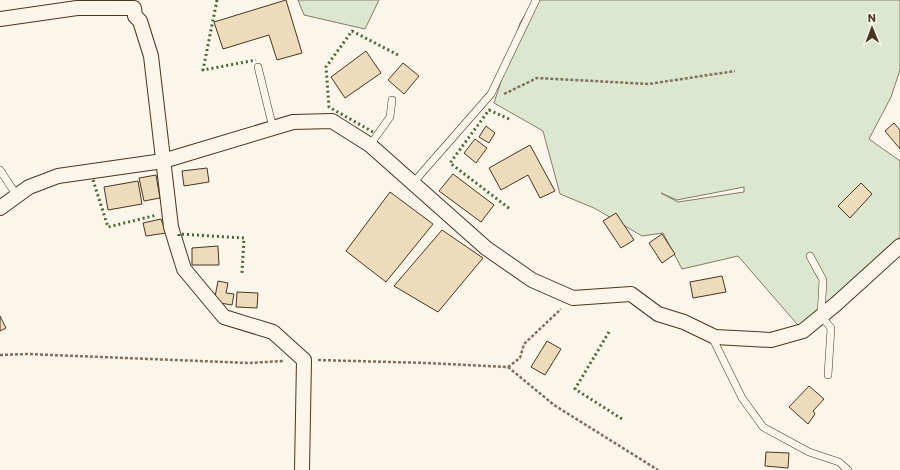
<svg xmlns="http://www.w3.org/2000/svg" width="900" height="470" viewBox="0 0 900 470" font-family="Commissioner,sans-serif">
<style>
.green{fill:#dce7d0;stroke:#887966;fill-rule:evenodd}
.building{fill:#ecdcbc;stroke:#4a3520}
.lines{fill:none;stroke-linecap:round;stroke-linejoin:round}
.service-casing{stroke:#4a3520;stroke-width:8}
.minor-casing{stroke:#4a3520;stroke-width:16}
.path{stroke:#7f6f5c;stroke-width:2.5;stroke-dasharray:3 2;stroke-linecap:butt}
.service{stroke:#fbf6e9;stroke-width:7}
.minor{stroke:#fbf6e9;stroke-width:14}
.hedge{stroke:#436837;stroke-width:3;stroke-dasharray:2 3;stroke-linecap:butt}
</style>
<rect width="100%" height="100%" fill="#fbf6e9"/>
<g class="green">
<polygon points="298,0 379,0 365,29 304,15"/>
<path d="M534,0h366v70l-9,27 -22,42 31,22v75l-20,28 -77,67 -65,-75 -56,13 -19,-36 -21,3 -48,-28 -34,-14 -17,-63 -49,-28 26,-80zM744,187v5l-66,10 -17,-9 16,7z"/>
</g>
<g class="building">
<polygon points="286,0 302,53 277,60 269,35 223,49 214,22"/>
<polygon points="366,51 381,73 345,98 331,77"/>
<polygon points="403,63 419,76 404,94 388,80"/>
<polygon points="894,123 900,130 900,149 885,131"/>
<polygon points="486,126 495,133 489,143 479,137"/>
<polygon points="475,139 487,148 476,163 464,153"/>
<polygon points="530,145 555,191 540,198 528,175 501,190 489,168"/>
<polygon points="207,168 209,182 184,186 182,171"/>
<polygon points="453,174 494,205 481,222 439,191"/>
<polygon points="156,175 160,198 144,201 139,178"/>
<polygon points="138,181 142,204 108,210 104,187"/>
<polygon points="861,183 872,194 850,218 838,206"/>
<polygon points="390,192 433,224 386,282 346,251"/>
<polygon points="616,213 634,240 621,248 603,221"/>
<polygon points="161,219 166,233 146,236 143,223"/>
<polygon points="442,230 483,258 438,312 394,286"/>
<polygon points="662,234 675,254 662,263 649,243"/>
<polygon points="218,246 219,265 192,265 192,248"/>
<polygon points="722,276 726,292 693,298 690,282"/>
<polygon points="218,281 228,283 226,293 234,294 232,305 214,302"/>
<polygon points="237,292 258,293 257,308 236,307"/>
<polygon points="0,316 6,328 0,331"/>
<polygon points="547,341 561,349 545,375 531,367"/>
<polygon points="809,386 824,399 813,411 815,414 808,424 789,407"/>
<polygon points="766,452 789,453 788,468 765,466"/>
</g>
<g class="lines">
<g class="service-casing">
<g id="service">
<polyline points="258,67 273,128"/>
<polyline points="370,145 390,117 392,100"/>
<polyline points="0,170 17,196"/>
<polyline points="413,183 491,94 536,0"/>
<polyline points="810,256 823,280 821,316 831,328 828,375"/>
<polyline points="711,335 742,398 763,427 809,452 839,462 848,470"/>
</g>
</g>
<g class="minor-casing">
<g id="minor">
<polyline points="0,19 77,8 134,8 135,16 140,21 151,56 171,227 184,269 224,317 273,332 304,360 302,470"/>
<polyline points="0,208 29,187 58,176 163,161 293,122 332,121 370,145 486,248 532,280 573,298 631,294 658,314 684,322 715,337 771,340 803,331 836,304 900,246"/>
</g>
</g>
<g class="path">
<polyline points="504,94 537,78 649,84 735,71"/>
<polyline points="0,355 27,354 249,363 283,361"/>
<polyline points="318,360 427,363 508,367 520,358 524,344 561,309"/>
<polyline points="508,367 554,405 658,470"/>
</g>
<use href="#service" class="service"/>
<use href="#minor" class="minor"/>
<g class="hedge">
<polyline points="217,0 203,70 256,60"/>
<polyline points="509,119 489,110 450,163 510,209"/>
<polyline points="373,132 329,107 326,67 352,31 398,55"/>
<polyline points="93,180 108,227 157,215"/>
<polyline points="179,236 179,234 244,238 242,273"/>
<polyline points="609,332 575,389 622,419"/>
</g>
</g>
<g transform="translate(872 28) rotate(359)" stroke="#fbf6e9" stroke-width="3" paint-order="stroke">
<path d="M0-3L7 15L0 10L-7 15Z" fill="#4a3520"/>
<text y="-6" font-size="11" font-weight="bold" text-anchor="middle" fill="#4a3520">N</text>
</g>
</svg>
